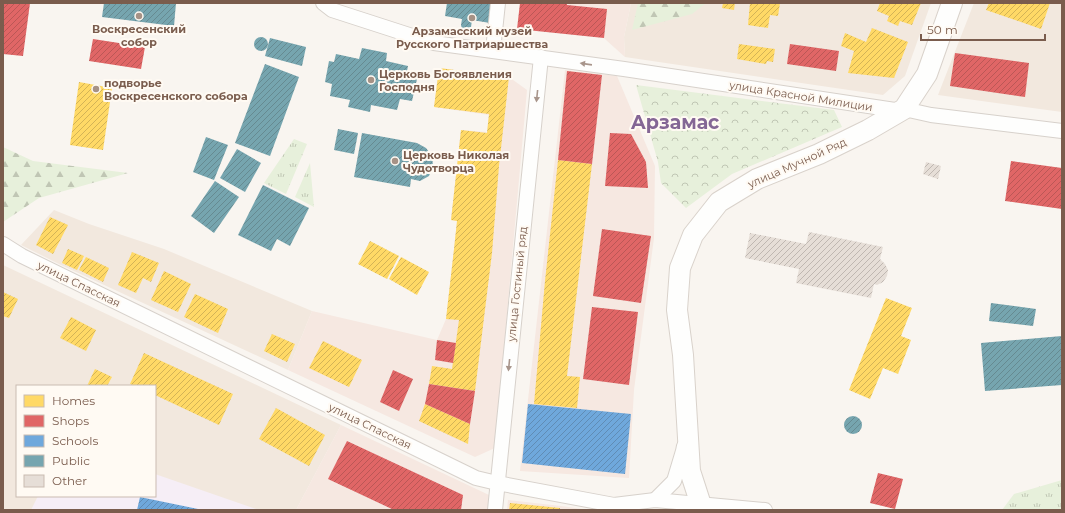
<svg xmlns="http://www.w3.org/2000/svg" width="1065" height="513" viewBox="0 0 1065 513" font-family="Montserrat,sans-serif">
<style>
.residential{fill:#f2e8de;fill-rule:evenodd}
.commercial{fill:#f6e8e1}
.education{fill:#f6eef6}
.grass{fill:url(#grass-tufts)}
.forest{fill:url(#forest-firs)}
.park{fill:url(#park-crowns)}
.homes{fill:url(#homes-hatch)}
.shops{fill:url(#shops-hatch)}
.schools{fill:url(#schools-hatch)}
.public{fill:url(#public-hatch)}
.building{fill:url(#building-hatch)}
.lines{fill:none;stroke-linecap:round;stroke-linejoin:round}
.street-casing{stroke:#d7d1cb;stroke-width:16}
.secondary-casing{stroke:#d9d2cb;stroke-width:22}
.street{stroke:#fefefd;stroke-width:14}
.secondary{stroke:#fefefd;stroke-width:20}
.oneway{fill:#a8958b}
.poi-dot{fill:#a69286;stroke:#fffaf3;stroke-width:1.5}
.labels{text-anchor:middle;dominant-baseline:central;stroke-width:4;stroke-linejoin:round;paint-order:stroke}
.poi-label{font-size:11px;font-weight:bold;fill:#7a5c4d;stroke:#fffaf3;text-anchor:start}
.street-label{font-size:11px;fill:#7a5c4d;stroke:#fffaf3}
.town-label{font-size:19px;font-weight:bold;fill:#846695;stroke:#fffaf3}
</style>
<defs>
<pattern id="grass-tufts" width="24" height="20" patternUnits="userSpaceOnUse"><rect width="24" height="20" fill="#e7f0db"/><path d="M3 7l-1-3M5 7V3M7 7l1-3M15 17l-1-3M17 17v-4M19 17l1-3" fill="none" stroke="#c0c6b4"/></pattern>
<pattern id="forest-firs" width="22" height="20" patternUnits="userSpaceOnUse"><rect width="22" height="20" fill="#e7f0db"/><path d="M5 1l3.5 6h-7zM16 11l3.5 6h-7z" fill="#c0c6b4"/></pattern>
<pattern id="park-crowns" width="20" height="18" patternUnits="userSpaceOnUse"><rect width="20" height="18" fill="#e7f0db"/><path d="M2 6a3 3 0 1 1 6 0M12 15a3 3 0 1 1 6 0" fill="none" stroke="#c0c6b4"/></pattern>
<pattern id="homes-hatch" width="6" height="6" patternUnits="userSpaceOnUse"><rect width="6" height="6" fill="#ffd966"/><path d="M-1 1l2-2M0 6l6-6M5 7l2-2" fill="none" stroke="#d3b356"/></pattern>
<pattern id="shops-hatch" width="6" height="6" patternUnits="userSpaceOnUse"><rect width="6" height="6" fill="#e06666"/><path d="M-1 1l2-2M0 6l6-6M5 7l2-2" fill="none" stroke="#bb5756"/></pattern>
<pattern id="schools-hatch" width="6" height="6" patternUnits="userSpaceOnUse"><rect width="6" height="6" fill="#6fa8dc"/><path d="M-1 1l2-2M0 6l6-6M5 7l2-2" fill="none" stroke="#608cb5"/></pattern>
<pattern id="public-hatch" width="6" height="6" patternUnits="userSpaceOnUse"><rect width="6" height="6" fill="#76a5af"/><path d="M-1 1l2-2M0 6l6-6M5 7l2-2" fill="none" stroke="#668a91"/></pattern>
<pattern id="building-hatch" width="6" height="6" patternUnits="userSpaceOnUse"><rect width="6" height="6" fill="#e6ded7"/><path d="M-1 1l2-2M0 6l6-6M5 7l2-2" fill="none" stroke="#bfb7b1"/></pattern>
</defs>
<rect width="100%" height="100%" fill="#f9f5f0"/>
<g class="residential">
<polygon points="631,3 931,3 905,76 883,95 625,57 624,37"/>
<polygon points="974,3 1062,3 1062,112 938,95"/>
<polygon points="54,210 89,224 164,249 312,311 288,370 61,265 21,245"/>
<path d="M3,265l338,160 -45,85h-293zM17,386h138v110h-138z"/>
</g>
<g class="commercial">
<polygon points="567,3 631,3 624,37 625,57 567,5"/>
<polygon points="439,68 509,77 527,90 495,448 475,457 288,370 312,311 437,340 446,319 454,249 457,221 451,220 461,130 487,132 489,115 434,107"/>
<polygon points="565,70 617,76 655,166 654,238 634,390 629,478 520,471"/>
<polygon points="341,425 489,495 488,510 296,510"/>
<polygon points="508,500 561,506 589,510 507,510"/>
</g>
<polygon class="education" points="155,474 259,510 31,510 38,496 155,496"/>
<g class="grass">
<polygon points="294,139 307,144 286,194 264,183"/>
<polygon points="310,163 314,207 295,197"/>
<polygon points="1062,480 1062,510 1002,510 1014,494"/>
</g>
<g class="forest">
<polygon points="638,3 706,3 692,14 632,30"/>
<polygon points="3,147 33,161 128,173 39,198 3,222"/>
</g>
<polygon class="park" points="636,85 834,110 842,127 732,174 686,208 661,183 658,162"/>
<g class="homes">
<polygon points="723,3 735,3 734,10 722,8"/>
<polygon points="750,3 780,3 778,16 770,15 768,28 748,25"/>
<polygon points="880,3 921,3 912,25 900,21 898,26 887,21 889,16 877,11"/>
<polygon points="989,3 1050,3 1041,29 986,10"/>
<polygon points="872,28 908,42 894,78 848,73 854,51 841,46 845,33 866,42"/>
<polygon points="739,44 775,49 773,62 767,61 766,64 737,59"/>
<polygon points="439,68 509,77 499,166 492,253 475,391 429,384 432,366 452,369 459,320 446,319 454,249 457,221 451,220 461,130 487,133 489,114 434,107"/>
<polygon points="79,82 112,88 103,150 70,145"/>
<polygon points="558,160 592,164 567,376 580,377 577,408 534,404 545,281"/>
<polygon points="50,217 68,225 53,254 36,245"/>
<polygon points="370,241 399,256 387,279 358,264"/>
<polygon points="68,249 84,256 77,270 62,263"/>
<polygon points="132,252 159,263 151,282 143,278 136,293 118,285"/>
<polygon points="86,257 109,268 103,282 79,270"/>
<polygon points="401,257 429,272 417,295 389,279"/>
<polygon points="164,271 191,284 178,312 151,300"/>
<polygon points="3,292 18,299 9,318 3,316"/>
<polygon points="195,294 228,309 218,333 184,317"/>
<polygon points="886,298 912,308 901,336 911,340 898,374 883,368 870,399 849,390"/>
<polygon points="71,317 96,330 86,351 60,338"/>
<polygon points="272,334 295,344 287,362 264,351"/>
<polygon points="323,341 362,360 349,387 309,368"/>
<polygon points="144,353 233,394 219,425 155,395 155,386 135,386 130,384"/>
<polygon points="95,369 112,377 107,386 87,386"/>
<polygon points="425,404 470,424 468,444 419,421"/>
<polygon points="276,408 325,435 309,466 259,439"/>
<polygon points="510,503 560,508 560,510 509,510"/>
</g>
<g class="shops">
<polygon points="3,3 30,3 23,56 3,54"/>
<polygon points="520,3 567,3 567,5 607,9 604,38 517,29"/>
<polygon points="93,39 145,47 141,69 89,61"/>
<polygon points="790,44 839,51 836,71 787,64"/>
<polygon points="955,53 1029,63 1025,97 950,86"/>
<polygon points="567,71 602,75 592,164 558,160"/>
<polygon points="610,133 631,134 646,162 648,188 605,186"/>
<polygon points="1011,161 1062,168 1062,209 1005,201"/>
<polygon points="602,229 651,236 641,303 593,296"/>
<polygon points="592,307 638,312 629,385 583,379"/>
<polygon points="437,340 456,343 453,363 435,360"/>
<polygon points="393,370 413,379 399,411 380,402"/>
<polygon points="429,384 475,391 470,424 425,404"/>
<polygon points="347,441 463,495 461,510 394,510 328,479"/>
<polygon points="878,473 903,479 895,509 870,503"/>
</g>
<g class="schools">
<polygon points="528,404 631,414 625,474 522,463"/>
<polygon points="140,497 198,509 198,510 137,510"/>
</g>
<g class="public">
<polygon points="104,3 176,3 174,26 102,17"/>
<polygon points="447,3 493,3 490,23 472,20 471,27 469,30 462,29 461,25 462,19 445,16"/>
<circle cx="261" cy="44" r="7"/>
<polygon points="270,38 306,47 302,66 265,56"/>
<polygon points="362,48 387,53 386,61 408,66 406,76 417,79 412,101 400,99 397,110 371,105 370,112 348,107 350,100 330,96 332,84 325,82 329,61 334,62 336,54 359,59"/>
<polygon points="265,64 299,77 270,156 235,143"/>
<polygon points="338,129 358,133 354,154 334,150"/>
<polygon points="362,133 417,143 426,148 432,156 433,166 429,176 420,181 411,179 410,187 354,177"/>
<polygon points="206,137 228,145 214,180 193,172"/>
<polygon points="237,149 261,163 245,192 220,178"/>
<polygon points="215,181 239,197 214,233 191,216"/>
<polygon points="263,185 309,208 290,246 277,239 271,251 238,235"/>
<polygon points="991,303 1036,309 1033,326 989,321"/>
<polygon points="1062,336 1062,385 985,391 981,343"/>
<circle cx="853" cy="425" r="9"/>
</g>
<g class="building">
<polygon points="926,162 941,166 938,179 923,174"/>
<polygon points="809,232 883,247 880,259 885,264 888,270 887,276 883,282 877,285 874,284 871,298 796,283 799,269 745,258 750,233 806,244"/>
</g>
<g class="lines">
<g class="street-casing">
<g id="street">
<polyline points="323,3 332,10 434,43 624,69 895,110 904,109 931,115 1062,131"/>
<polyline points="493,50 498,3"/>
<polyline points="3,244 22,256 476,478 497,483 614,505 655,500 765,510"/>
<polyline points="655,500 674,481 683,451 684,446"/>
<polyline points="495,510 541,57"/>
</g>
</g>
<g class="secondary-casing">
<polyline id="secondary" points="704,510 701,505 690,471 683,355 677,310 680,268 693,235 719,202 757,179 819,154 868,130 904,109 927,74 952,3"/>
</g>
<use href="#street" class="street"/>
<use href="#secondary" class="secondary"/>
</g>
<defs><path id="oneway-solid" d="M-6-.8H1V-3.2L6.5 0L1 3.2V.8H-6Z"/></defs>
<g class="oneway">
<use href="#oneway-solid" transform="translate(586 64) rotate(-172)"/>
<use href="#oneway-solid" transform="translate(537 96) rotate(96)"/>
<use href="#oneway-solid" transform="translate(509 365) rotate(96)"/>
</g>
<g class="poi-dot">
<circle cx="139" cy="16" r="4"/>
<circle cx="472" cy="18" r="4"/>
<circle cx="371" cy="80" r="4"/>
<circle cx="96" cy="89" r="4"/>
<circle cx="395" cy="161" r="4"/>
</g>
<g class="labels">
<g class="poi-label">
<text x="139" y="29" text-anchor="middle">Воскресенский<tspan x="139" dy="13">собор</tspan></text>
<text x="472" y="31" text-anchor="middle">Арзамасский музей<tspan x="472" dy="13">Русского Патриаршества</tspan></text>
<text x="379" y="74">Церковь Богоявления<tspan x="379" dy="13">Господня</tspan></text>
<text x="104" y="83">подворье<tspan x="104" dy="13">Воскресенского собора</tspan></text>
<text x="403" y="155">Церковь Николая<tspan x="403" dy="13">Чудотворца</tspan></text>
</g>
<g class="street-label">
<text transform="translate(801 96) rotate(9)">улица Красной Милиции</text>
<text transform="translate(797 163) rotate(-24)">улица Мучной Ряд</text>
<text transform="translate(79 284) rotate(26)">улица Спасская</text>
<text transform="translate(517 284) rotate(-84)">улица Гостиный ряд</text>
<text transform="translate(370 426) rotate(26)">улица Спасская</text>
</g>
<g class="town-label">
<text x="675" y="122">Арзамас</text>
</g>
</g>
<rect width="1065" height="513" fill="none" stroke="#7a5c4d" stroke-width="8"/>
<rect x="16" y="385" width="140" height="112" fill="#fffaf3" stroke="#cabbb1"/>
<rect x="24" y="395" width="20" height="12" fill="#ffd966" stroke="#cabbb1"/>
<text x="52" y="405" font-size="12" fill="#7a5c4d">Homes</text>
<rect x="24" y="415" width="20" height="12" fill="#e06666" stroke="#cabbb1"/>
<text x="52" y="425" font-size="12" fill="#7a5c4d">Shops</text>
<rect x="24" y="435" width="20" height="12" fill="#6fa8dc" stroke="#cabbb1"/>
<text x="52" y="445" font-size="12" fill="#7a5c4d">Schools</text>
<rect x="24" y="455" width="20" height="12" fill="#76a5af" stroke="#cabbb1"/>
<text x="52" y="465" font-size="12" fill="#7a5c4d">Public</text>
<rect x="24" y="475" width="20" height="12" fill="#e6ded7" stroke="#cabbb1"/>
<text x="52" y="485" font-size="12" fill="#7a5c4d">Other</text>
<path d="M921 34v6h124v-6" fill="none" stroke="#7a5c4d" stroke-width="2"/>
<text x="927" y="34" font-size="12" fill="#7a5c4d" stroke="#fffaf3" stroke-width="3" paint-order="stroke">50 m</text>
</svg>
